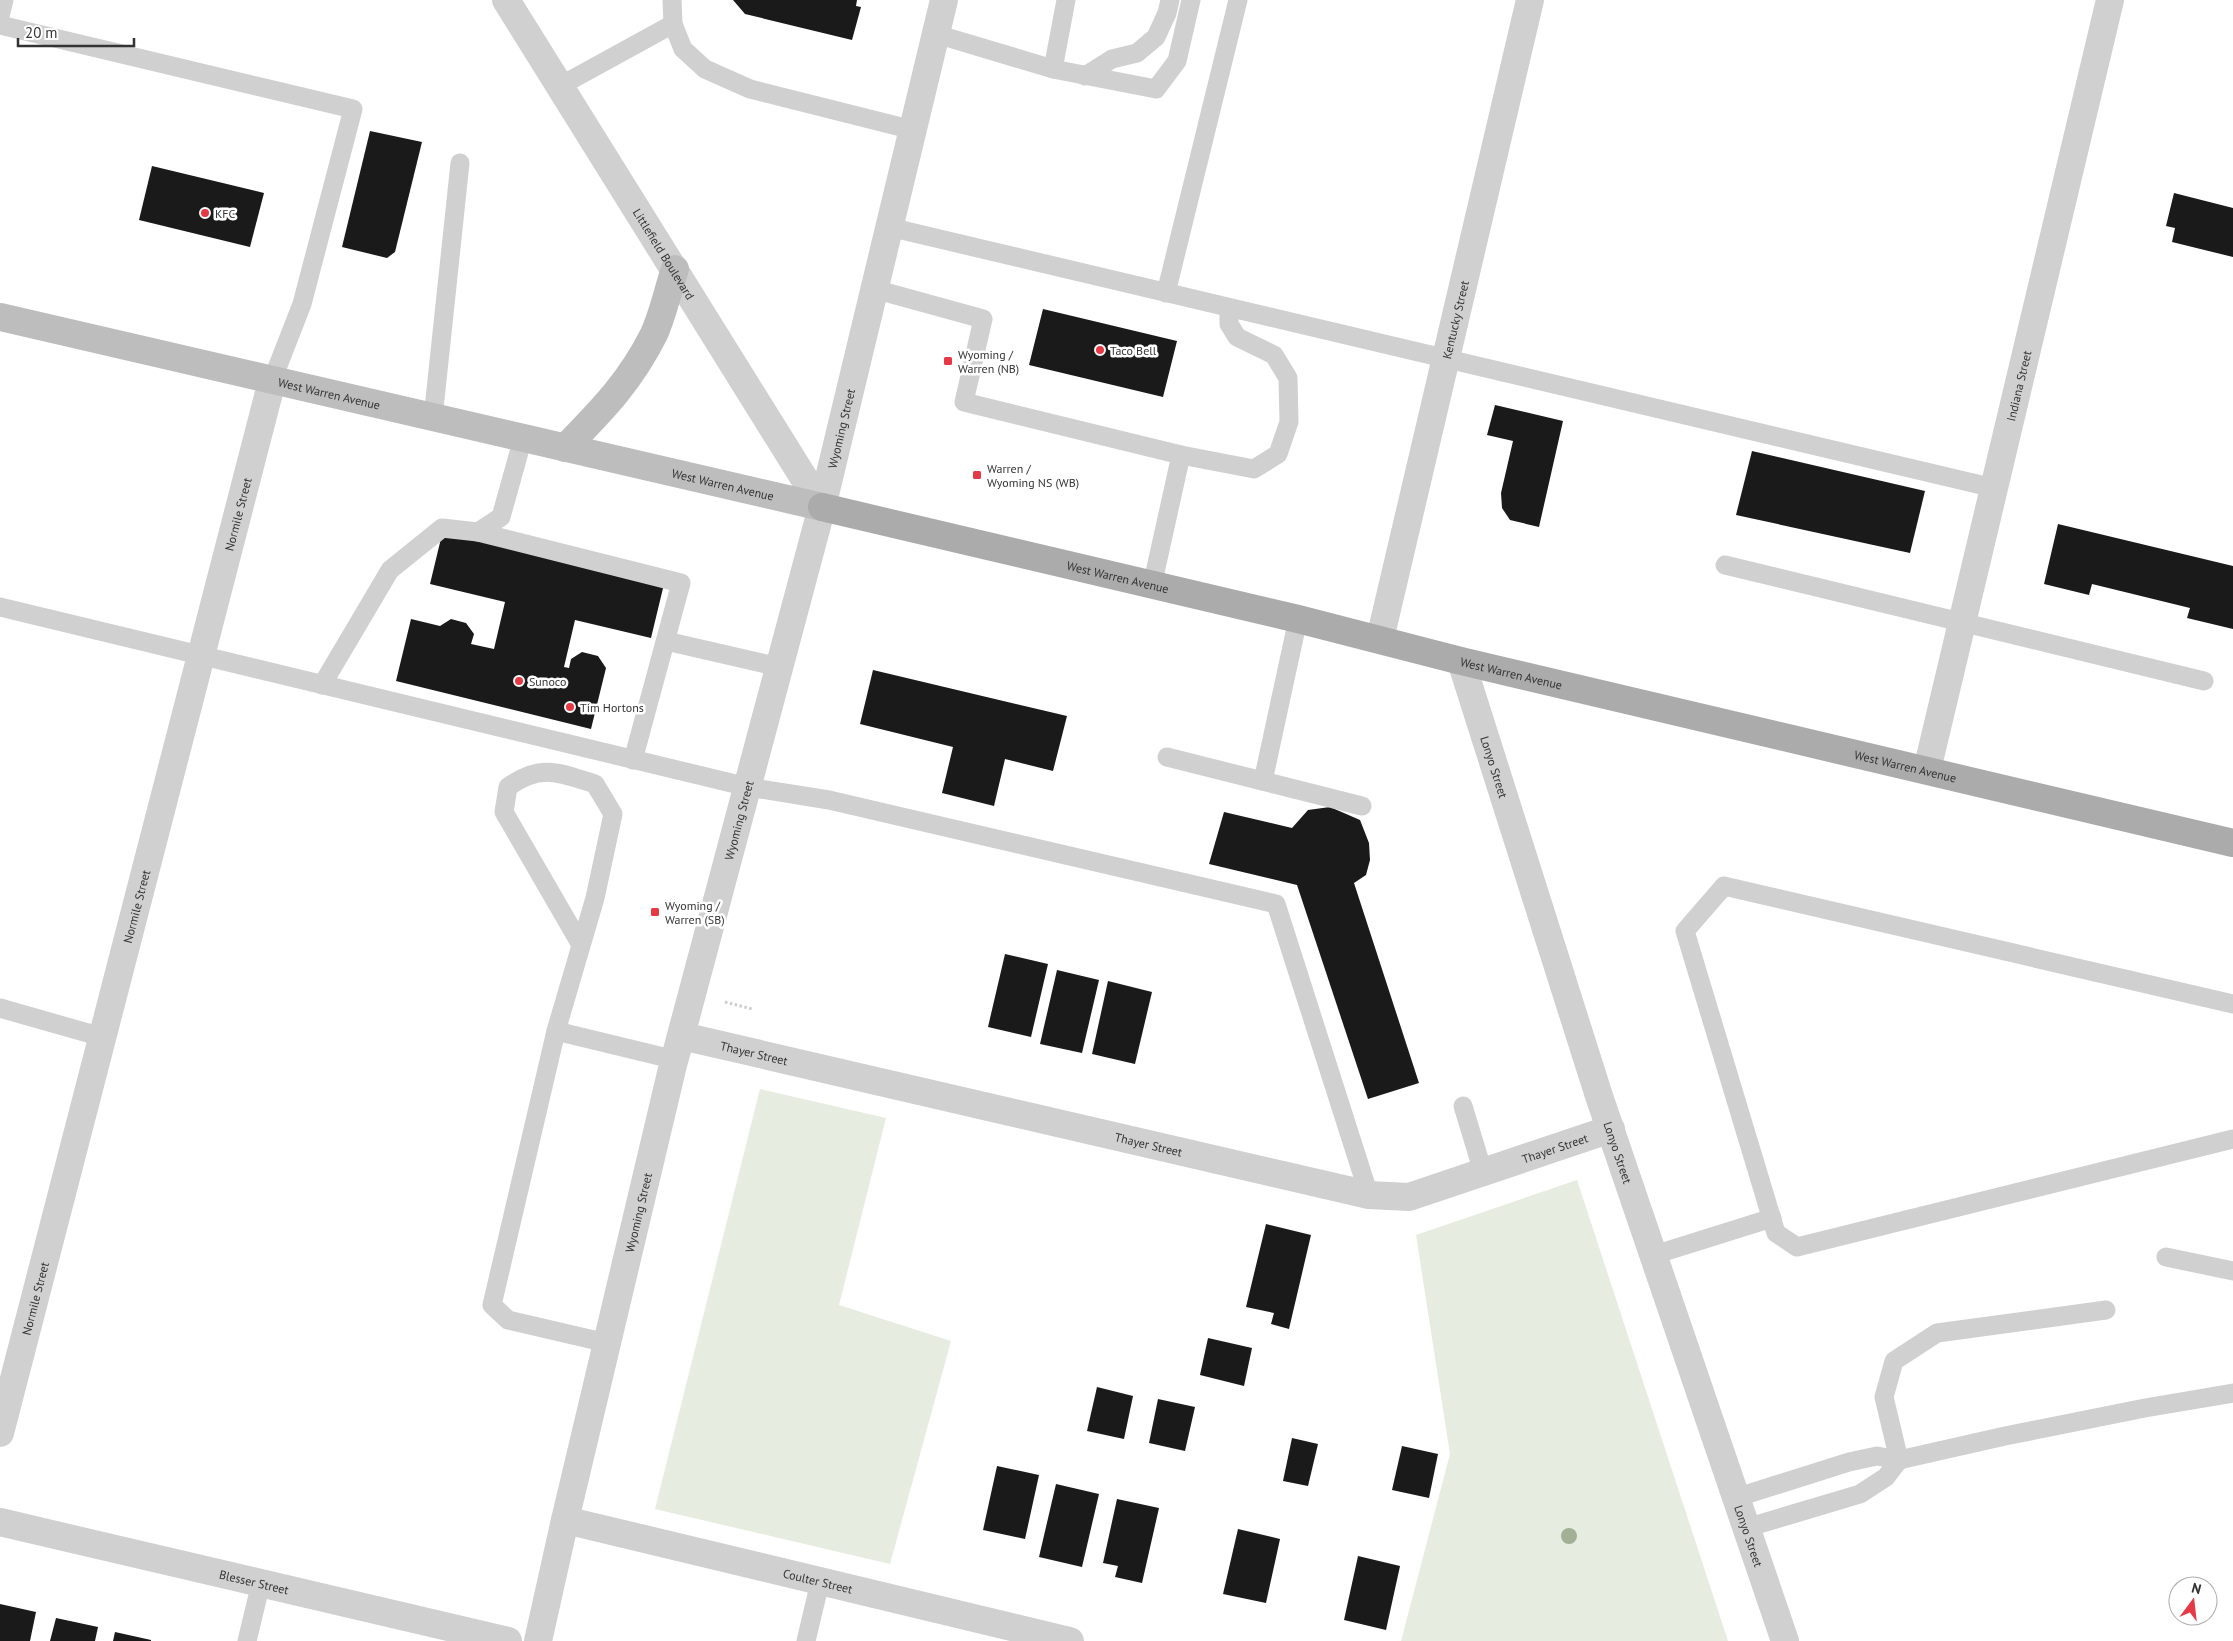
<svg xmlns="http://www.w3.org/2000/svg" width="2233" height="1641" viewBox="0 0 2233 1641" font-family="'PT Sans',sans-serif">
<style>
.green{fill:#e6ecdf}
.building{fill:#1a1a1a}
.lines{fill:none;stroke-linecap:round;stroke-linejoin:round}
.path{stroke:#cdcdcd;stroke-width:3;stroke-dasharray:2.5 2.5;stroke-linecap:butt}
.service{stroke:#d0d0d0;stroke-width:19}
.minor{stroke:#d0d0d0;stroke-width:28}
.tertiary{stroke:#d0d0d0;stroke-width:28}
.secondary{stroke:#bdbdbd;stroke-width:28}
.primary{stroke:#ababab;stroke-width:28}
.tree{fill:#a2b095}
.poi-dot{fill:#e63946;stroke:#fff;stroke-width:2}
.labels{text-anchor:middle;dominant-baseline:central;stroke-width:5;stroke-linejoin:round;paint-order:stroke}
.poi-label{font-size:12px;fill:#333;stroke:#fff;text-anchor:start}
.street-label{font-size:12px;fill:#333;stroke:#fff}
</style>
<rect width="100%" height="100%" fill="#fff"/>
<g class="green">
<polygon points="760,1089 886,1118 839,1305 951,1341 890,1564 655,1509"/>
<polygon points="1577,1180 1728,1641 1401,1641 1450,1454 1416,1235"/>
</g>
<g class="building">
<polygon points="733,0 857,0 856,6 861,7 852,40 745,14"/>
<polygon points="370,131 422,142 395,252 387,258 342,247"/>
<polygon points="152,166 264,193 250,247 139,220"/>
<polygon points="2174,193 2233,208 2233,257 2172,242 2175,228 2166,226"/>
<polygon points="1043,309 1177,341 1163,397 1029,365"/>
<polygon points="1495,405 1563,421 1539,527 1510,520 1502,508 1501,493 1513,441 1487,435"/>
<polygon points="1752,451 1925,491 1910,553 1736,515"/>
<polygon points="2058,524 2233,566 2233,629 2187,618 2190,608 2092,584 2089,595 2044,584"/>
<polygon points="443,530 664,584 651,638 575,620 564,667 569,668 571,659 582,652 598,656 606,668 591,729 396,681 411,619 440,626 451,619 466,623 474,634 471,644 494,649 505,602 430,584"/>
<polygon points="873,670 1067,716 1053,771 1005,759 994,806 942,793 953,747 860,724"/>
<polygon points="1330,807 1360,820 1369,843 1370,860 1366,875 1354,883 1419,1083 1368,1099 1297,885 1209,864 1224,812 1292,828 1308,810"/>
<polygon points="1005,954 1048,964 1031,1037 988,1027"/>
<polygon points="1057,970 1099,980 1082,1053 1040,1044"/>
<polygon points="1108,981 1152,992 1135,1064 1092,1054"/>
<polygon points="1266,1224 1311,1235 1289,1329 1271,1324 1274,1313 1246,1307"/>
<polygon points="1208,1338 1252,1348 1244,1386 1200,1375"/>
<polygon points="1097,1387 1133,1396 1124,1439 1087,1431"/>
<polygon points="1158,1399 1195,1407 1185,1451 1149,1443"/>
<polygon points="1292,1438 1318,1444 1308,1486 1283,1481"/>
<polygon points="1402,1446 1438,1454 1429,1498 1392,1490"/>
<polygon points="997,1466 1039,1475 1025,1539 983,1530"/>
<polygon points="1056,1484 1099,1494 1082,1567 1039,1557"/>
<polygon points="1117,1499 1159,1508 1142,1583 1115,1577 1118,1566 1103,1563"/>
<polygon points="1238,1529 1280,1539 1266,1603 1223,1594"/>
<polygon points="1358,1556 1400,1566 1386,1630 1344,1620"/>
<polygon points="0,1604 36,1612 30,1641 0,1641"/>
<polygon points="56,1618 98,1627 95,1641 50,1641"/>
<polygon points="115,1632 151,1640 151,1641 113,1641"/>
</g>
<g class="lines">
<polyline class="path" points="725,1002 752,1009"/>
<g class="service">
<polyline points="672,0 673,24 683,49 705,69 750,89 913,130"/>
<polyline points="0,16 4,0"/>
<polyline points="0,25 353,109 302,304 272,381"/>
<polyline points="936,34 1053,69 1156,89 1177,61 1191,0"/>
<polyline points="1053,69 1066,0"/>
<polyline points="1085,76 1112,59 1137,53 1156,37 1167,13 1170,0"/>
<polyline points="560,86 673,24"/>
<polyline points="889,227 1994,488"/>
<polyline points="874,289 983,319 964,402 1181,455 1152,586"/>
<polyline points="1166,293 1238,0"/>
<polyline points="433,418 460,163"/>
<polyline points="1181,455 1254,469 1278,454 1289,422 1288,378 1274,355 1237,337 1229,324 1229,308"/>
<polyline points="478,532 681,583 633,760"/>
<polyline points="1725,565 2204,681"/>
<polyline points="0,607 748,787 829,800 1276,904 1369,1195"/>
<polyline points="666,641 779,667"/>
<polyline points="322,685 390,570 442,528 478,532 501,517 523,438"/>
<polyline points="1167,757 1362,806"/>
<polyline points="1263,781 1298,619"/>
<path d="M581,945l-77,-133 4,-25c33,-24 52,-14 87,-3l18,30 -18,84 -39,133 -64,274 16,15 99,23"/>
<polyline points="2233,1004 1724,886 1685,931 1776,1233 1797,1247 2233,1139"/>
<polyline points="0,1008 102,1037"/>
<polyline points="556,1031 676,1060"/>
<polyline points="1463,1106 1483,1172"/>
<polyline points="1654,1255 1772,1218"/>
<polyline points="2166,1257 2233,1271"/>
<polyline points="2106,1310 1937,1333 1894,1361 1884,1397 1899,1460 2005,1436 2145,1408 2233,1393"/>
<polyline points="1735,1498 1849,1462 1877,1456 1899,1460 1886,1477 1860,1494 1746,1528"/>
<polyline points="247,1641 261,1583"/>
<polyline points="806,1641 820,1582"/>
</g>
<g class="minor">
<path id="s1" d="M506,0l316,507"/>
<path id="s2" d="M1380,639l150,-639"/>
<path id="s3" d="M1927,770l183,-770"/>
<path id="s4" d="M682,1036l687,159 40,2 202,-68"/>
<path id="s5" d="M0,1433l272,-1052"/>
<path id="s6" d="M565,1520l505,121"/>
<path id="s7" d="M0,1522l508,119"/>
</g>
<g class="tertiary">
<path id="s8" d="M1461,661l138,435 186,545"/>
<path id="s9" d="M538,1641l27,-121 107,-451 150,-562 122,-507"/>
</g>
<g class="secondary">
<path id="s10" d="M0,317l822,190"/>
<path d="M565,448c37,-38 65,-66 89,-114 9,-20 14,-44 21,-65"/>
</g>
<path class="primary" id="s11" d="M822,507l476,112 163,42 772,182"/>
</g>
<circle class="tree" cx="1569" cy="1536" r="8"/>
<g class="poi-dot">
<circle cx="205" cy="213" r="5"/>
<circle cx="1100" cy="350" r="5"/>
<rect x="943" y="356" width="10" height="10" rx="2.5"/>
<rect x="972" y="470" width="10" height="10" rx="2.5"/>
<circle cx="519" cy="681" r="5"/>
<circle cx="570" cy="707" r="5"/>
<rect x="650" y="907" width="10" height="10" rx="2.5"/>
</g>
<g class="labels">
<g class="poi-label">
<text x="215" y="213">KFC</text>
<text x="1110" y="350">Taco Bell</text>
<text x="958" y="354">Wyoming /<tspan x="958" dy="14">Warren (NB)</tspan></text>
<text x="987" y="468">Warren /<tspan x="987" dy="14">Wyoming NS (WB)</tspan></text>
<text x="529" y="681">Sunoco</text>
<text x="580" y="707">Tim Hortons</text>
<text x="665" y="905">Wyoming /<tspan x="665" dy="14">Warren (SB)</tspan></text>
</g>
<g class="street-label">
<text stroke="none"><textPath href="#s1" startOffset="299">Littlefield Boulevard</textPath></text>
<text stroke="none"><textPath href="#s2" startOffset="328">Kentucky Street</textPath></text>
<text stroke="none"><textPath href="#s3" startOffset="395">Indiana Street</textPath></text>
<text stroke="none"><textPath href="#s10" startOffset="338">West Warren Avenue</textPath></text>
<text stroke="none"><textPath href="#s9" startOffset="1250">Wyoming Street</textPath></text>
<text stroke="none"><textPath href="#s10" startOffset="742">West Warren Avenue</textPath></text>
<text stroke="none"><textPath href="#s5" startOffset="949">Normile Street</textPath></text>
<text stroke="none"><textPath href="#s11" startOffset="304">West Warren Avenue</textPath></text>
<text stroke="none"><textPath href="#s11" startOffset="709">West Warren Avenue</textPath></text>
<text stroke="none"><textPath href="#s11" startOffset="1114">West Warren Avenue</textPath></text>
<text stroke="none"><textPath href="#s8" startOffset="111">Lonyo Street</textPath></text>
<text stroke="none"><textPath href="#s9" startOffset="845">Wyoming Street</textPath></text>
<text stroke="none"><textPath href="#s5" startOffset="544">Normile Street</textPath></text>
<text stroke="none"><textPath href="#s4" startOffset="74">Thayer Street</textPath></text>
<text stroke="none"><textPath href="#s4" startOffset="479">Thayer Street</textPath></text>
<text stroke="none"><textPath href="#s4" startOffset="899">Thayer Street</textPath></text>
<text stroke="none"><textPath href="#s8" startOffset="516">Lonyo Street</textPath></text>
<text stroke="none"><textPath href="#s9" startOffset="440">Wyoming Street</textPath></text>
<text stroke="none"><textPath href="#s5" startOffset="139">Normile Street</textPath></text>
<text stroke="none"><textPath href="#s8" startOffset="921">Lonyo Street</textPath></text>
<text stroke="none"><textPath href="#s6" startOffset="260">Coulter Street</textPath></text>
<text stroke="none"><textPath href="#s7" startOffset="261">Blesser Street</textPath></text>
</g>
</g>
<g transform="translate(2193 1601) rotate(15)"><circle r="24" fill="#ffffff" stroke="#adadad"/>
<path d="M0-4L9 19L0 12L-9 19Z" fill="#e63946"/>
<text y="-8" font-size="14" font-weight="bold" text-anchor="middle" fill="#333333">N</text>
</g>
<path d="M18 38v8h116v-8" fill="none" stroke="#333333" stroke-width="2.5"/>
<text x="25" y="38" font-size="15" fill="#333333" stroke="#ffffff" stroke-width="4" paint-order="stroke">20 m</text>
</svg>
